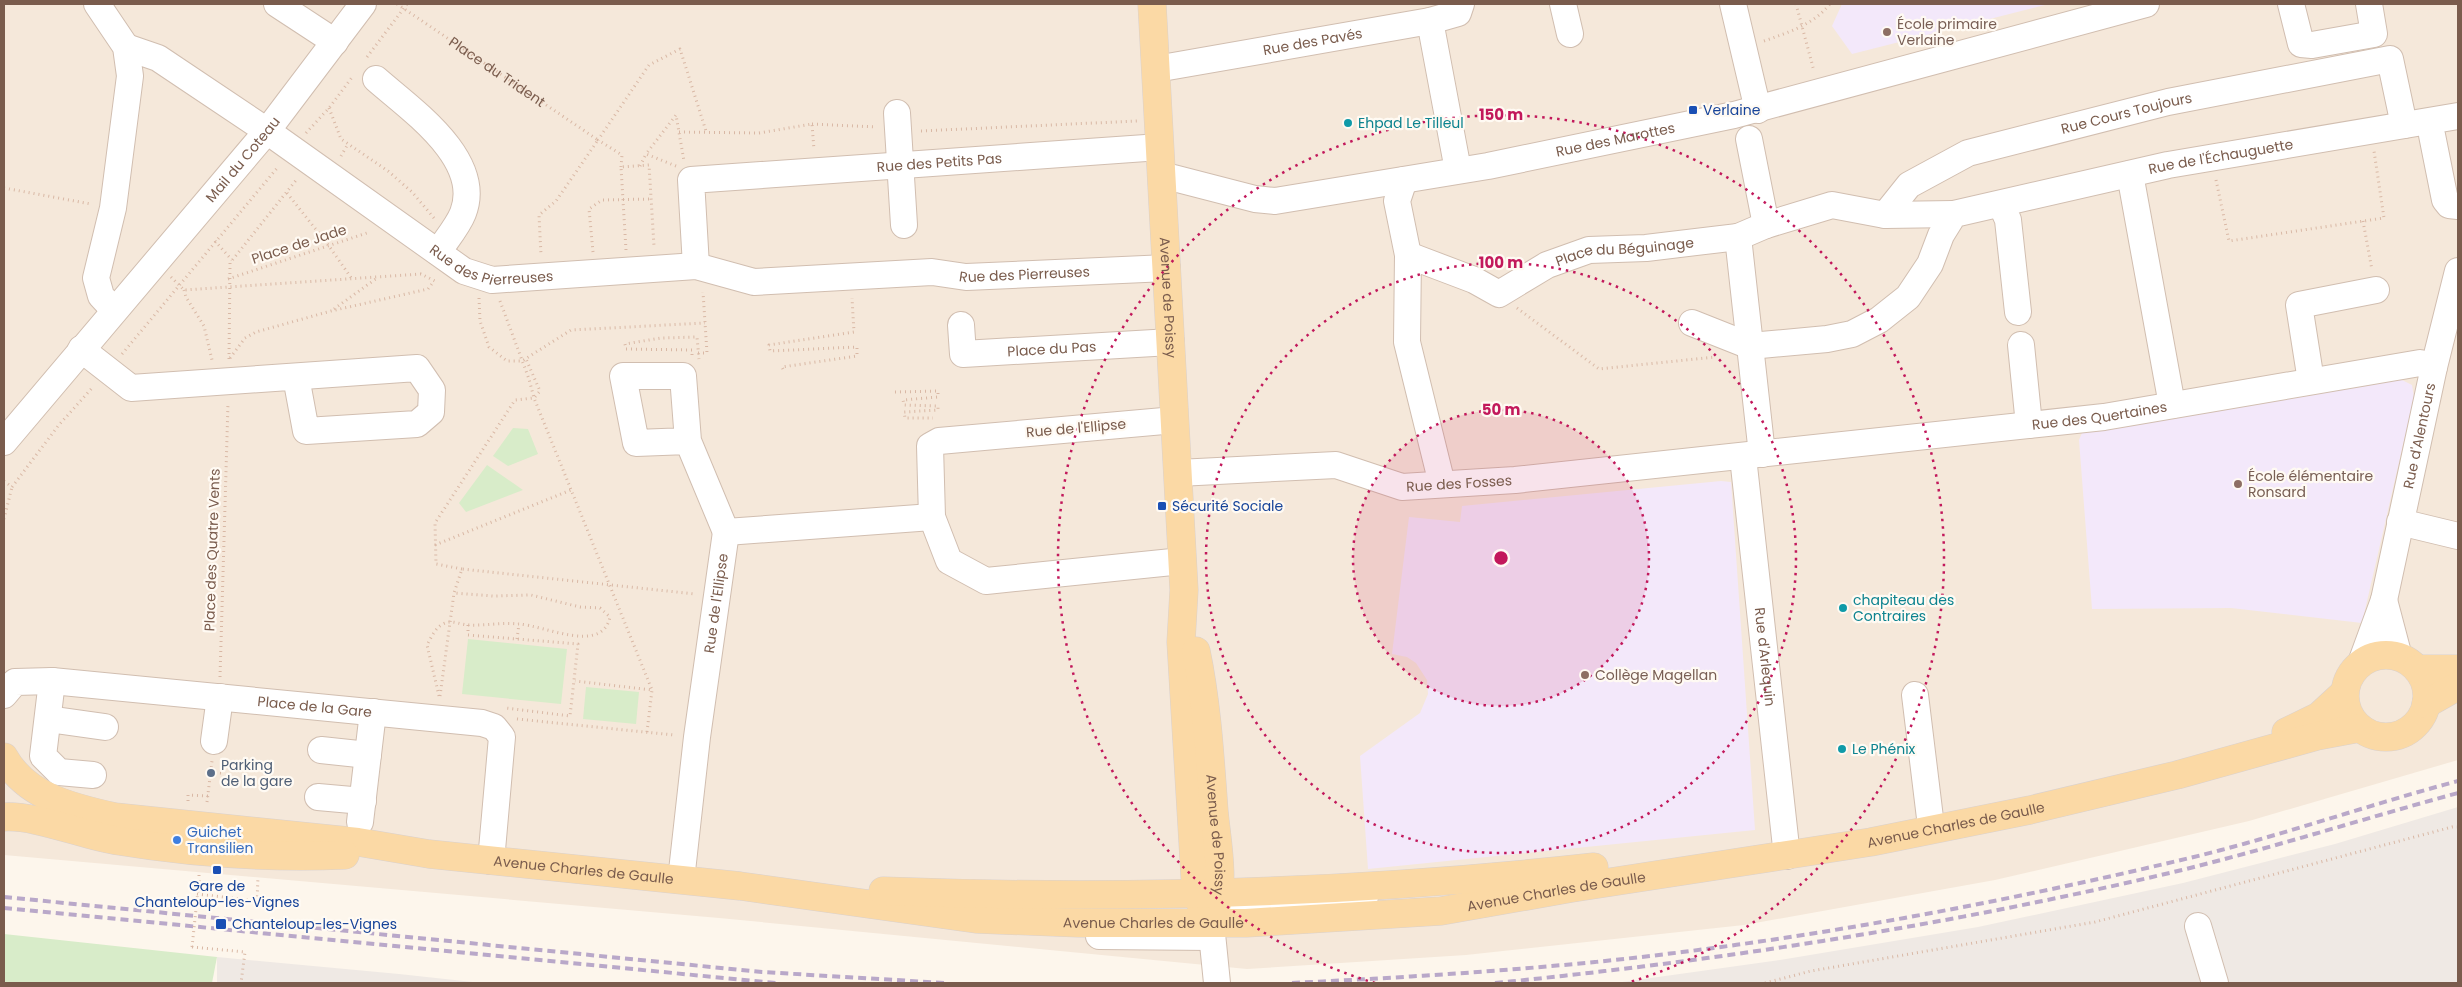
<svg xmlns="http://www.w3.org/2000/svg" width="2462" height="987" viewBox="0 0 2462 987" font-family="Poppins,sans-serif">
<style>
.residential{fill:#f5e8da}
.industrial{fill:#efe9e4}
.education{fill:#f3e8fa}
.green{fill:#d8ecc9}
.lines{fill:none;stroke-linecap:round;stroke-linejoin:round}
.minor-casing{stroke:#d1beb0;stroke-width:28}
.major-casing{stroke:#dad1cd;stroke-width:29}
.path{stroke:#d9b8a5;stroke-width:3;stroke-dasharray:1 4;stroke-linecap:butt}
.minor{stroke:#fff;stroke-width:26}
.major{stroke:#fbd9a5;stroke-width:28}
.rail{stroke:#b9a8c9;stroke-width:4;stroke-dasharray:8 5;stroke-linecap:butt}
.path-bridge{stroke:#d9b8a5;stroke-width:3;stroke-dasharray:1 4;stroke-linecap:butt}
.ring{fill:none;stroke:#c2185b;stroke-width:2.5;stroke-dasharray:2.5 5}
.education-dot{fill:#8d6e63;stroke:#fffaf3;stroke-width:2}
.transit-dot{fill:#1a4fb4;stroke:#fffaf3;stroke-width:2}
.culture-dot{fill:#0f9aa8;stroke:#fffaf3;stroke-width:2}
.service-dot{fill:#5c6f8a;stroke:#fffaf3;stroke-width:2}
.shop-dot{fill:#3f7fe0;stroke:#fffaf3;stroke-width:2}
.labels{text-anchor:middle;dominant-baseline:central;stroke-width:4.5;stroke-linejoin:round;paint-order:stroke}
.education-label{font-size:14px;fill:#785e54;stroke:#fffaf3;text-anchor:start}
.street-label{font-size:14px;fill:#7a5c4d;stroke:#fffaf3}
.transit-label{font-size:14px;fill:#164399;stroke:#fffaf3;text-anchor:start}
.culture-label{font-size:14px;fill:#0d838f;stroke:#fffaf3;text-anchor:start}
.service-label{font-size:14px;fill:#4e5e75;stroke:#fffaf3;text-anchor:start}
.shop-label{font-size:14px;fill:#366cbe;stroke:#fffaf3;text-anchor:start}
.centre{fill:#c2185b;stroke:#fffaf3;stroke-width:2.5}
.ring-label{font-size:15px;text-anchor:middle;font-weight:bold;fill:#c2185b;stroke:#fffaf3;stroke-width:4.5;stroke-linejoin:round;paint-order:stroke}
</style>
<rect width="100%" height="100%" fill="#fdf6ec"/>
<polygon class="residential" points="4,4 2458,4 2458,760 2249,821 1995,880 1744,925 1466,955 1247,969 719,918 4,855"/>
<g class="industrial">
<polygon points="2458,807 2458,983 1615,983 1780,960 1978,927 2183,883 2335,844"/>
<polygon points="217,957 399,974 482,983 217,983"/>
</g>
<g class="education">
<polygon points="1842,4 2049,4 1852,54 1832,26"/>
<polygon points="2398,378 2412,385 2414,397 2362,623 2231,608 2092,609 2079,440 2082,433 2094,427"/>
<polygon points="1721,481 1731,482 1755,830 1368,869 1360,756 1420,713 1428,694 1427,680 1416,663 1407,657 1392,654 1409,517 1460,522 1462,506"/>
</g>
<g class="green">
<polygon points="513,428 528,429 538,454 508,466 493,456"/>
<polygon points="487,465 523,490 466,512 459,503"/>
<polygon points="468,639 567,649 561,704 462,694"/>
<polygon points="586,687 639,692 636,724 583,719"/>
<polygon points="4,934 217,957 212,983 4,983"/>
</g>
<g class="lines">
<g class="minor-casing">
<g id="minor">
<polyline points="97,4 126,47 130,76 113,208 96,278 101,296 114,310"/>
<polyline points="277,4 335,42"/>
<polyline points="1563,4 1570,34"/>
<polyline points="1733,4 1758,110"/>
<polyline points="2291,4 2301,44 2312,45 2374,34 2369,4"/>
<polyline points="1430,21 1458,170"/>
<path id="s2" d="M126,47l32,11 109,73 197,140 28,9 204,-14 58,16 178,-10 34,5 201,-9"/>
<path id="s3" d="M1156,69l274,-48 28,-8 3,-9"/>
<path d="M376,79c34,30 108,80 87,134 -5,13 -17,27 -25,39"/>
<polyline points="897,113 904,225"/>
<polyline points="2432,135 2445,200 2449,205 2458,206"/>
<polyline points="1749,139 1766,225 1738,237 1762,454"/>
<polyline points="2130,174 2172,405"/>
<path id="s4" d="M1162,175l93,24 20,2 213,-35 246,-51 412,-111"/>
<polyline points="1404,180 1397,201 1408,255 1407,342 1442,484"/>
<polyline points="2001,204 2008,220 2018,312"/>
<path id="s5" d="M1885,215l24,-30 59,-32 200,-51 222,-43 14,66"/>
<polyline points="1766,225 1832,205 1885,215 1954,214"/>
<path id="s6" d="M1408,255l66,25 25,14 48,-29 42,-15 57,-2 92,-11"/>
<path id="s7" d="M696,266l-5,-86 469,-33"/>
<path id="s8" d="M1692,323l58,23 77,-7 25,-5 27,-14 29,-23 22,-33 11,-29 13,-21 214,-49 290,-49"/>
<path id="s9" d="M961,325l2,29 208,-12"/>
<polyline points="2021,345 2029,425"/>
<polyline points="81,349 131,388 417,368 432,390 431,412 417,424 306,431 296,377"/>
<polyline points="2311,381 2299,305 2376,290"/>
<polyline points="1175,420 939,441 930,446 932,517 949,561 986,581 1182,561"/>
<polyline points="688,441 636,443 623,376 683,376 688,441 726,532"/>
<path id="s10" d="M4,442l263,-311 96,-127"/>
<path id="s11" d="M1743,457l44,399"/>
<path id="s12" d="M1178,473l158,-8 66,22 113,-7 589,-63 316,-54 14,4"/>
<polyline points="2400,522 2458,536"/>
<polyline points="726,532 932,517"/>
<polyline points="2384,600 2399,657"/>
<path id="s13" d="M2361,663l23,-63 50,-233 24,-96"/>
<polyline points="52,681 43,756 59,772 93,775"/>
<path id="s14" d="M4,695l11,-13 37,-1 430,42 12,4 8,10 -11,124"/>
<polyline points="1915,695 1930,818"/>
<polyline points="48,719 105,727"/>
<polyline points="214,741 220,697"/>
<polyline points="321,750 368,755"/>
<polyline points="318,797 363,801"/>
<polyline points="360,822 373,712"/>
<path id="s15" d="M681,880l16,-143 29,-205"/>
<polyline points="1216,907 1308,904 1365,897"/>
<polyline points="1211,924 1217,983"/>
<polyline points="2198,926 2215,983"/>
<polyline points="1099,936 1212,937"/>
</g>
</g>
<g class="major-casing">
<g id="major">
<path id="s16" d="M1152,4l32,586 -3,52 15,251 7,16"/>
<path id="s17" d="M1196,651c11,53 14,106 18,160 3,32 11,69 1,100"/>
<circle cx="2386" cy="696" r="41"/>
<polyline points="2417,669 2458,669"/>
<polyline points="2426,704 2458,686"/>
<polyline points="2286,732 2319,716 2344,693"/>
<path id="s18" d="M4,757c22,40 70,51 111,60l243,25 71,12 311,32 236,33 103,4h167l195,-12 131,-23 299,-46 159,-32 147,-35 140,-39 43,-8"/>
<path d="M4,817c32,-2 81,19 115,24 73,12 152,17 226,14"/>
<path d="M883,891c237,9 476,2 711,-24"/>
</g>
</g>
<g class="path">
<path id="s1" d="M397,4l201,136 -42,61 -17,14 2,40"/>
<polyline points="1796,4 1814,71"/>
<path d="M1764,41c25,-9 49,-16 66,-37"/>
<polyline points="367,57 407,4"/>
<polyline points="329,108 341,139 388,171 412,192 434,218"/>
<polyline points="812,124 876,127"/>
<polyline points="921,131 1137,121"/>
<polyline points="679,132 759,133 812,124 814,150"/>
<polyline points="306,133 329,108 353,76"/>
<polyline points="341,156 348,144"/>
<polyline points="640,166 646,154"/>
<polyline points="676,166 646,154 676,115 684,161"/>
<polyline points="621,167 622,155 598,140 649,65 680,49 706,131"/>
<polyline points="2216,180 2229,241 2384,218 2374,151"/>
<polyline points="4,188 91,204"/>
<polyline points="287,193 329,246 352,279"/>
<polyline points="2363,221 2372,270"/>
<polyline points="215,241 232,260"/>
<polyline points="626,250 621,167 649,165 654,246"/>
<polyline points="593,252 589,209 602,200 651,199"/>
<polyline points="171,277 184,290 421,274 435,281"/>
<polyline points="228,279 370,232"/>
<polyline points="184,290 186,297 204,326 212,360"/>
<polyline points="479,298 480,321 489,347 507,361 522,361 571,330 705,323"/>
<polyline points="500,301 529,379 534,398 652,690 575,681"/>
<polyline points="1517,308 1599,369 1715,357"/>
<polyline points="334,309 377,278"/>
<polyline points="698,353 707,353 703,292"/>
<polyline points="122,354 278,167"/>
<polyline points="692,355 692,350 626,349 625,344 661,338 697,337 699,359"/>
<polyline points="230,358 245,338 256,332 331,311 428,289 434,281"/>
<polyline points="229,359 230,263 297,179"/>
<polyline points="783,369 782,367 857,356 857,347 770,351 769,345 854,332 852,298"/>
<polyline points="895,392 938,391 938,397 903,400 904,405 938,406 938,410 904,412 905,418 933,418"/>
<polyline points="4,481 12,487 58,426 93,387"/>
<polyline points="4,519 12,487"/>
<polyline points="435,545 571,490"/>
<polyline points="462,569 436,564 435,523 515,400 534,398 540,391 526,359"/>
<polyline points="468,625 468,635 578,644 570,716 506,708"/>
<polyline points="517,639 519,624"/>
<polyline points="220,677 228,403"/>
<path d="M439,696l-12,-51c4,-7 8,-17 16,-21 9,-5 17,1 26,1 16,1 33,-3 49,-1 26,1 84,31 92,-7l-10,-9 -20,-1 -49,-12 -38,1 -39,-3"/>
<polyline points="440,696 454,593 462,569 695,594"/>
<polyline points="517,719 674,735"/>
<polyline points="647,732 652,690"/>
<polyline points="210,772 221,773"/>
<polyline points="188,801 188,795 208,796"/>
<polyline points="207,802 212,761"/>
<polyline points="199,881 199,874"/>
<polyline points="197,894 257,901 258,877"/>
<polyline points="192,947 245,952 241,983"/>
<polyline points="1765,983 1811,971 2095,922 2452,827 2458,827"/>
</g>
<use href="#minor" class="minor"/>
<use href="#major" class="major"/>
<g class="rail">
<polyline points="4,897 762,972 945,983"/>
<polyline points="4,908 776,983"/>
<path d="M1292,983c101,-5 202,-11 303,-21 196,-20 391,-56 582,-101 95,-22 187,-55 281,-80"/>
<path d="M1495,983c231,-23 461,-59 687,-113 93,-23 184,-52 276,-77"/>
</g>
<polyline class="path-bridge" points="192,947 199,881"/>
</g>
<circle cx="1501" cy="558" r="148" fill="#c2185b" fill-opacity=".12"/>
<g class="ring">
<circle cx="1501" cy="558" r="148"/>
<circle cx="1501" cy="558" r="295"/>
<path d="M1375 983A443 443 0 1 1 1627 983"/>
</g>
<g class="education-dot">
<circle cx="1887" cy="32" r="5"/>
<circle cx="2238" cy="484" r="5"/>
<circle cx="1585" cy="675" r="5"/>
</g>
<g class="transit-dot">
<rect x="1688" y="105" width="10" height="10" rx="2.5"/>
<rect x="1157" y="501" width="10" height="10" rx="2.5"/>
<rect x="212" y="865" width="10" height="10" rx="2.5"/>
<rect x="215" y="918" width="12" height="12" rx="2.5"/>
</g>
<g class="culture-dot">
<circle cx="1348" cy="123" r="5"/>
<circle cx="1843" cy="608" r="5"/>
<circle cx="1842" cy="749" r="5"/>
</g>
<circle class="service-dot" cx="211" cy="773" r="5"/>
<circle class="shop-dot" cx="177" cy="840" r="5"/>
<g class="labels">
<g class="education-label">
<text x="1897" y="24">École primaire<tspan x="1897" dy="16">Verlaine</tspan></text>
<text x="2248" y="476">École élémentaire<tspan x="2248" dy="16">Ronsard</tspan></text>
<text x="1595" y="675">Collège Magellan</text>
</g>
<g class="street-label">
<text stroke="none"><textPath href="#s3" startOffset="159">Rue des Pavés</textPath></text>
<text stroke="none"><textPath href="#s1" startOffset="121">Place du Trident</textPath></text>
<text stroke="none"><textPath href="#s5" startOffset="269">Rue Cours Toujours</textPath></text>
<text stroke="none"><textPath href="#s4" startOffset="462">Rue des Marottes</textPath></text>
<text stroke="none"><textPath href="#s8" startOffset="601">Rue de l'Échauguette</textPath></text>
<text stroke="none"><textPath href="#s10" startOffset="370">Mail du Coteau</textPath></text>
<text stroke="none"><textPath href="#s7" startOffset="335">Rue des Petits Pas</textPath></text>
<text transform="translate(299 244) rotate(-18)">Place de Jade</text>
<text stroke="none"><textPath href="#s6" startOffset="235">Place du Béguinage</textPath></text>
<text stroke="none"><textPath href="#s2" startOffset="432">Rue des Pierreuses</textPath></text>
<text stroke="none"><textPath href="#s2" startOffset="972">Rue des Pierreuses</textPath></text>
<text stroke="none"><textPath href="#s16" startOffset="294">Avenue de Poissy</textPath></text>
<text stroke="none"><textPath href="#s9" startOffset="118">Place du Pas</textPath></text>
<text stroke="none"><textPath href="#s12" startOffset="929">Rue des Quertaines</textPath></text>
<text transform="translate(1076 428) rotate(-5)">Rue de l'Ellipse</text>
<text stroke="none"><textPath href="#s13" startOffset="235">Rue d'Alentours</textPath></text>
<text stroke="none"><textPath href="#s12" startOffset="285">Rue des Fosses</textPath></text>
<text transform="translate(212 550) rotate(-88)">Place des Quatre Vents</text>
<text stroke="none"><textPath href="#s15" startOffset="279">Rue de l'Ellipse</textPath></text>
<text stroke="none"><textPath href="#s11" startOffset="201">Rue d'Arlequin</textPath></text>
<text stroke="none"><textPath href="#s14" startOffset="318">Place de la Gare</textPath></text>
<text stroke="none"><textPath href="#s18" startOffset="1985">Avenue Charles de Gaulle</textPath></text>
<text stroke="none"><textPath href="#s17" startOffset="185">Avenue de Poissy</textPath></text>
<text stroke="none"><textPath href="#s18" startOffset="602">Avenue Charles de Gaulle</textPath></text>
<text stroke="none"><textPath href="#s18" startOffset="1580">Avenue Charles de Gaulle</textPath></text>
<text stroke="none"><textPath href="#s18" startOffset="1175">Avenue Charles de Gaulle</textPath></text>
</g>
<g class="transit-label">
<text x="1703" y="110">Verlaine</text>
<text x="1172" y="506">Sécurité Sociale</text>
<text x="217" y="886" text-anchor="middle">Gare de<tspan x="217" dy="16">Chanteloup-les-Vignes</tspan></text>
<text x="232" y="924">Chanteloup-les-Vignes</text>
</g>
<g class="culture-label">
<text x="1358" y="123">Ehpad Le Tilleul</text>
<text x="1853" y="600">chapiteau des<tspan x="1853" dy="16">Contraires</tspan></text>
<text x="1852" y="749">Le Phénix</text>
</g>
<g class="service-label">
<text x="221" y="765">Parking<tspan x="221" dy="16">de la gare</tspan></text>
</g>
<g class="shop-label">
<text x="187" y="832">Guichet<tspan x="187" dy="16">Transilien</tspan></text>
</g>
</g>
<circle cx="1501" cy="558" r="8" class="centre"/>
<g class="ring-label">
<text x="1501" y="120">150 m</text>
<text x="1501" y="268">100 m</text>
<text x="1501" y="415">50 m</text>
</g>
<rect width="2462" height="987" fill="none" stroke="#7a5c4d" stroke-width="10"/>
</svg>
